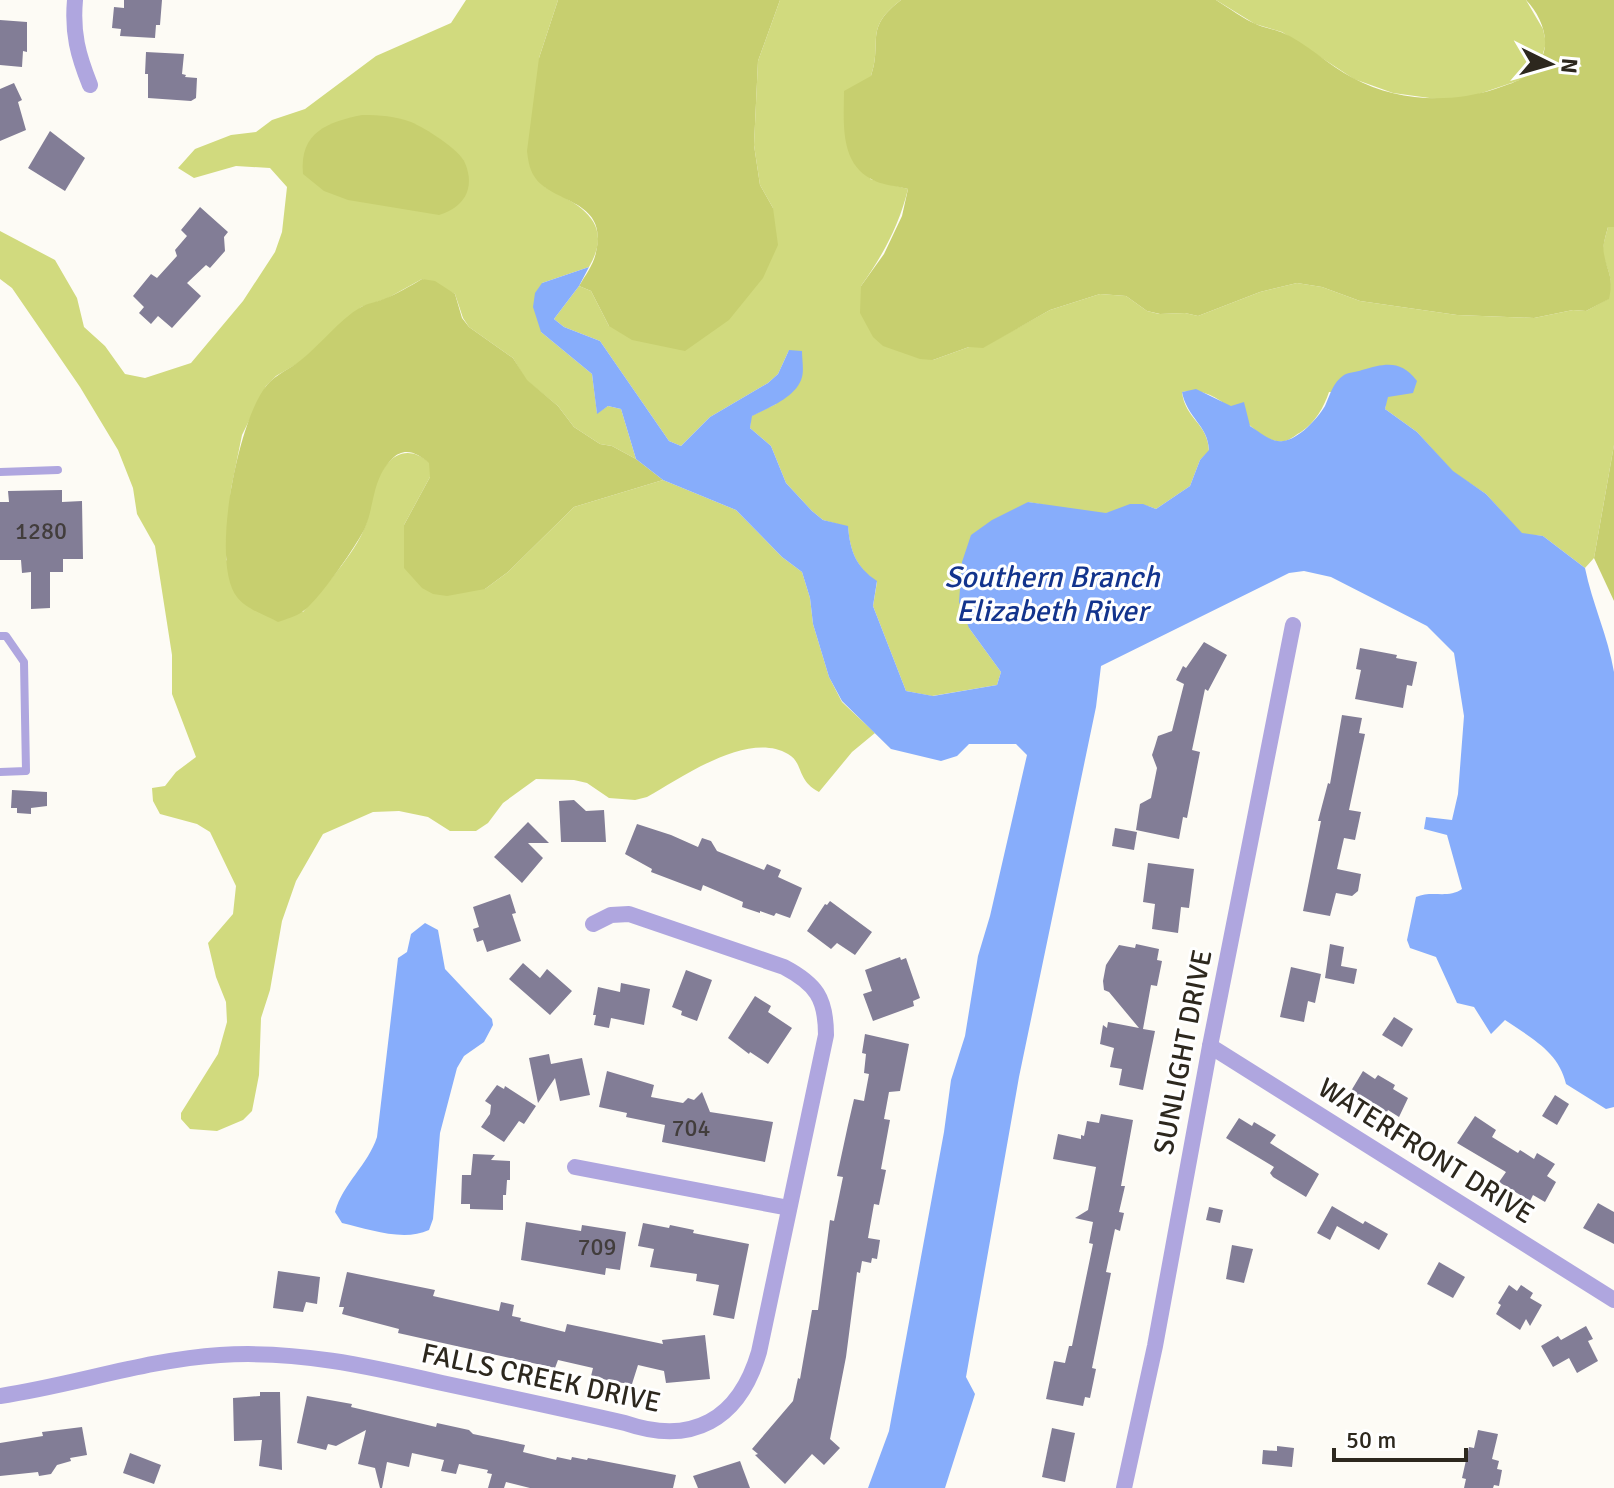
<svg xmlns="http://www.w3.org/2000/svg" width="1614" height="1488" viewBox="0 0 1614 1488" font-family="Signika,sans-serif">
<style>
.green{fill:#d1da7e}
.forest{fill:#c7cf6f}
.water{fill:#87adfb}
.building{fill:#827d96}
.lines{fill:none;stroke-linecap:round;stroke-linejoin:round}
.service{stroke:#afa6df;stroke-width:8}
.minor{stroke:#afa6df;stroke-width:16}
.labels{text-anchor:middle;dominant-baseline:central;stroke-width:6;stroke-linejoin:round;paint-order:stroke}
.number-label{font-size:24px;fill:#423d3c}
.street-label{font-size:28px;fill:#2d281e;stroke:#fff}
.water-label{font-size:30px;font-style:italic;fill:#13348d;stroke:#fff}
</style>
<rect width="100%" height="100%" fill="#fdfbf5"/>
<g class="green">
<path d="M466,0h92l-19,58 6,129c35,18 70,35 44,80l-47,16 -1,49 51,42 5,39 11,-7 13,3 15,50 -24,-13 -12,-2 -26,-17 -16,-21 -32,-26 -13,-22 -44,-31 -6,-9 -8,-24 -33,-15 -36,20 -25,8 -61,55 -24,14 -10,10 -24,49 -11,54 -5,71 77,52c20,-24 51,-57 62,-85 5,-12 4,-25 8,-37 10,-28 29,-51 57,-27v14l-26,48 81,64 23,-17 66,-65 89,-27 73,30 46,47 20,15 8,26 3,26 16,53 13,25 33,31 -23,19 -33,40c-23,-12 -15,-29 -31,-38 -40,-24 -107,24 -141,43l-12,3 -26,-2 -22,-15 -13,-3 -38,-1 -33,24 -15,20 -12,8h-26l-22,-14 -29,-6 -26,1 -50,22 -27,47 -14,40 -12,69 -9,28 -2,57 -7,36 -9,9 -26,11 -27,-2 -9,-10v-6l37,-59 9,-32 -1,-20 -10,-25 -8,-34 25,-29 3,-28 -26,-54 -13,-8 -37,-10 -7,-13 -1,-13 13,-2 11,-14 20,-15 -24,-63v-39l-17,-109 -18,-32 -4,-26 -15,-38 -38,-63 -68,-99 -12,-9v-48l55,29 22,38 7,29 21,19 20,28 20,4 46,-15 52,-62 32,-49 7,-20 5,-45 -17,-19 -34,-2 -42,12 -16,-10 17,-19 36,-14 25,-3 16,-12 33,-11 71,-53 75,-33z"/>
<path d="M780,0h121c-38,29 -18,41 -30,76l-1,103 38,10c-9,37 -25,66 -47,97l72,74 36,-13h14l67,-37 50,-16 26,2 21,15 12,3 26,-1 13,3 62,-24 37,-9 25,4 38,14 97,14 77,3 39,-8 13,1 22,-12c6,-23 0,-25 -5,-45 -1,-8 3,-19 5,-27h6v218l-20,113 -9,10 -42,-32 -21,-2 -36,-40 -33,-22 -36,-40 -32,-23 2,-12 -58,-5c-5,15 -14,31 -28,40 -4,2 -11,8 -16,9 -32,7 -57,-59 -103,-49 3,27 26,31 27,59l-9,9 -10,26 -34,23c-26,-11 -27,2 -50,4 -16,2 -59,-8 -78,-11l-59,126 32,44 -4,13 -65,11 -26,-5 -33,-85 4,-24c-21,-15 -27,-31 -29,-55l-25,-7 -11,-9 -26,-28 -15,-37 -21,-18 1,-12 25,-12 13,-54 -11,24 -10,9 -58,34 -29,29 -12,-5 -69,-100 -36,-14 -10,-8 25,-33 12,5 18,35 164,-118 -13,-23 -6,-40 4,-84z"/>
<polygon points="1216,0 1526,0 1543,29 1546,43 1542,57 1534,70 1523,79 1470,97 1444,100 1393,93 1354,79 1282,32 1255,24"/>
</g>
<g class="forest">
<path d="M558,0h222l-22,61 -4,84 6,40 13,23 5,37 -15,33 -34,42 -44,31 -53,-11 -23,-14 -18,-35 -12,-5c6,-10 15,-22 17,-34 13,-54 -45,-48 -62,-76 -5,-8 -6,-17 -7,-25l12,-93z"/>
<path d="M901,0h315c13,8 27,19 42,25 7,3 16,4 23,7 26,11 47,33 72,46 43,23 96,26 142,11 19,-7 34,-10 45,-28 12,-19 1,-46 -14,-61h88v227h-6c-2,8 -6,19 -4,27 4,21 10,22 5,45l-23,12 -13,-1 -39,8 -77,-3 -97,-14 -38,-14 -25,-4 -37,9 -62,24 -13,-3 -25,1 -13,-3 -21,-15 -26,-2 -50,16 -67,38 -14,-1 -36,13 -13,-1 -37,-13 -10,-9 -13,-24 1,-27 23,-32 18,-38 6,-27c-11,-3 -27,-4 -37,-10 -32,-17 -27,-58 -27,-88l27,-15c12,-35 -8,-47 30,-76z"/>
<path d="M362,115c18,0 33,1 49,7 14,6 48,27 54,41 11,26 -2,45 -26,52l-91,-15 -24,-9 -21,-17c-4,-42 25,-52 59,-59z"/>
<path d="M422,279l13,2 20,13 7,24 7,9 44,31 14,22 31,26 16,21 26,17 12,2 24,13 27,21 -89,27 -66,65 -23,17 -38,7 -14,-2 -11,-6 -18,-20v-43l26,-48 -1,-14c-11,-10 -25,-17 -37,-4 -20,20 -17,45 -27,69 -8,17 -48,75 -63,84 -7,5 -16,7 -24,10 -13,-7 -32,-13 -41,-25 -28,-35 2,-180 30,-212 9,-11 23,-16 34,-25 20,-16 38,-40 60,-53 7,-4 16,-5 23,-8 13,-5 26,-13 38,-20z"/>
<polygon points="1614,445 1614,601 1594,558"/>
</g>
<g class="water">
<path d="M589,267l-10,19 -25,33 10,8 36,14 69,100 12,5 29,-29 58,-34 10,-9 11,-24 13,1c0,8 2,19 0,26 -5,20 -34,31 -50,39l-2,12 21,18 15,37 26,28 11,9 25,6c2,25 8,41 29,55l-4,25 33,85 27,5 64,-11 4,-13 -32,-44 -10,-26 3,-40 9,-27 21,-15 36,-18 78,11 24,-9h13l13,5 34,-23 10,-26 9,-10c-1,-25 -22,-32 -27,-58l14,-3 35,17 13,-4 6,24c10,6 21,17 33,15 16,-2 34,-22 42,-35 5,-11 8,-24 19,-31 5,-3 13,-3 18,-5 24,-7 39,-10 55,11l-4,12 -25,4 -3,12 32,23 36,39 33,23 36,39 21,3 42,32c7,35 23,68 29,104v435l-8,2 -40,-25c-7,-32 -35,-46 -61,-64l-14,14 -17,-27 -17,-4 -21,-46 -26,-9 -3,-8 9,-43c16,-7 32,2 46,-8l-15,-54 -23,-6 2,-12 26,3 6,-26 6,-78 -10,-63 -27,-27 -96,-49 -27,-6 -15,2 -188,93 -5,41 -77,370 -53,300 9,17 -30,94h-77l21,-57 55,-299 7,-52 14,-44 13,-80 12,-40 37,-161 -11,-11h-47l-12,12 -16,5 -50,-12 -49,-48 -13,-24 -16,-53 -3,-26 -8,-26 -20,-15 -46,-47 -73,-30 -27,-21 -15,-50 -13,-3 -11,8 -5,-40 -51,-42 -8,-25 2,-14 7,-10z"/>
<path d="M425,923l13,7 7,39 47,50 1,6 -9,17 -20,14 -7,12 -17,65 -7,86 -4,11c-26,12 -60,-1 -87,-7l-7,-11c8,-29 33,-47 42,-75l21,-179 9,-6 4,-18z"/>
</g>
<g class="building">
<polygon points="124,0 162,0 160,25 156,25 155,38 120,36 121,29 112,28 114,7 124,8"/>
<polygon points="0,20 27,22 27,52 23,51 22,67 0,65"/>
<polygon points="146,52 184,54 182,74 186,75 185,77 197,78 196,98 191,101 148,98 148,74 145,74"/>
<polygon points="14,83 22,100 18,102 26,130 0,141 0,89"/>
<polygon points="50,131 85,158 65,191 28,168"/>
<polygon points="200,207 228,232 224,237 225,251 210,268 206,265 187,283 201,296 172,328 158,316 151,324 139,313 144,307 133,296 151,274 157,278 177,256 175,250 187,236 181,230"/>
<polygon points="62,490 62,502 82,501 83,559 63,559 63,572 50,572 50,608 31,609 31,572 22,573 21,560 0,560 0,502 9,502 8,491"/>
<polygon points="1204,642 1227,655 1208,691 1205,689 1192,750 1200,752 1187,818 1183,817 1179,839 1136,830 1140,804 1151,798 1157,768 1152,755 1155,746 1158,736 1172,731 1184,684 1176,680 1183,666 1186,668"/>
<polygon points="1360,648 1397,655 1396,658 1417,662 1412,686 1407,685 1403,708 1355,699 1361,670 1356,669"/>
<polygon points="1342,715 1362,718 1359,733 1365,734 1349,810 1361,812 1355,840 1344,838 1337,869 1361,874 1358,891 1352,896 1336,893 1330,916 1303,911 1321,821 1318,821 1328,783 1330,784"/>
<polygon points="12,790 47,792 47,806 31,808 31,814 17,813 17,808 11,808"/>
<polygon points="574,800 586,811 604,810 606,842 561,842 559,801"/>
<polygon points="528,822 549,843 528,843 543,858 522,883 494,857"/>
<polygon points="637,824 671,835 698,847 702,838 711,841 717,851 764,870 767,864 781,870 778,877 802,888 790,918 776,913 774,916 760,911 760,913 742,907 743,902 703,885 701,891 651,872 652,869 625,854"/>
<polygon points="1115,828 1137,832 1134,850 1112,846"/>
<polygon points="1148,863 1194,869 1189,908 1181,907 1178,933 1152,929 1155,904 1143,902"/>
<polygon points="510,894 516,913 512,914 521,941 487,952 483,940 477,942 473,929 479,927 473,907"/>
<polygon points="830,901 872,932 855,955 837,943 831,949 807,931 825,904 827,905"/>
<polygon points="1136,944 1159,949 1157,960 1162,961 1157,986 1151,985 1143,1029 1155,1031 1143,1090 1119,1085 1122,1069 1110,1067 1114,1048 1100,1044 1103,1025 1107,1028 1108,1022 1139,1028 1109,992 1104,990 1103,981 1106,965 1119,945 1135,948"/>
<polygon points="1330,944 1344,947 1341,966 1357,969 1354,984 1325,978"/>
<polygon points="900,957 901,960 906,958 920,998 913,1001 914,1006 873,1021 863,994 872,991 865,970"/>
<polygon points="523,963 540,978 547,969 572,991 550,1015 509,979"/>
<polygon points="1291,967 1321,974 1315,1003 1308,1001 1304,1022 1280,1017"/>
<polygon points="686,970 712,980 697,1021 681,1015 682,1011 672,1007"/>
<polygon points="621,983 650,989 644,1025 611,1018 609,1028 594,1025 596,1015 593,1015 598,987 620,992"/>
<polygon points="755,996 771,1006 768,1012 792,1028 768,1064 750,1052 749,1054 728,1038"/>
<polygon points="1394,1017 1413,1029 1402,1047 1382,1035"/>
<polygon points="865,1034 909,1044 900,1091 889,1092 884,1119 890,1120 881,1169 886,1170 879,1205 874,1204 868,1238 880,1240 877,1259 872,1258 871,1263 862,1261 860,1273 857,1272 846,1357 830,1439 840,1448 824,1465 812,1454 785,1484 755,1455 758,1454 752,1449 793,1401 798,1378 800,1379 812,1310 818,1310 830,1220 834,1221 843,1177 837,1176 848,1125 854,1099 864,1101 869,1074 864,1073 866,1054 862,1053"/>
<polygon points="549,1054 551,1064 582,1058 590,1095 560,1101 555,1078 538,1103 529,1058"/>
<polygon points="607,1071 654,1085 651,1097 683,1103 688,1098 694,1100 702,1092 710,1112 773,1122 765,1162 662,1142 665,1125 626,1117 627,1113 599,1107"/>
<polygon points="1363,1071 1375,1079 1378,1075 1395,1085 1393,1089 1408,1098 1399,1117 1388,1110 1386,1114 1351,1091"/>
<polygon points="497,1085 504,1089 505,1086 536,1106 524,1124 519,1121 504,1142 481,1127 490,1114 491,1105 485,1101"/>
<polygon points="1555,1095 1569,1104 1557,1125 1542,1116"/>
<polygon points="1101,1114 1133,1120 1121,1186 1125,1186 1119,1212 1124,1213 1120,1231 1115,1229 1106,1272 1111,1273 1092,1368 1096,1369 1090,1398 1085,1397 1083,1406 1046,1399 1054,1361 1065,1363 1069,1346 1072,1346 1093,1244 1089,1243 1093,1222 1075,1218 1088,1210 1096,1167 1053,1159 1058,1134 1081,1139 1081,1135 1084,1136 1087,1121 1099,1123"/>
<polygon points="1475,1116 1496,1130 1492,1137 1518,1153 1520,1150 1534,1159 1537,1153 1555,1164 1547,1176 1556,1182 1545,1202 1533,1195 1530,1201 1499,1182 1506,1172 1457,1143"/>
<polygon points="1239,1118 1252,1126 1254,1122 1276,1135 1270,1143 1319,1174 1306,1197 1273,1177 1270,1173 1274,1167 1226,1138"/>
<polygon points="473,1154 495,1155 491,1160 510,1161 510,1180 507,1180 506,1195 503,1195 503,1210 470,1209 470,1204 461,1204 462,1175 471,1175"/>
<polygon points="1598,1203 1614,1212 1614,1244 1583,1228"/>
<polygon points="1332,1206 1363,1224 1365,1221 1388,1234 1379,1250 1337,1226 1330,1240 1317,1233"/>
<polygon points="1209,1207 1223,1210 1220,1223 1206,1220"/>
<polygon points="526,1222 581,1231 582,1225 626,1232 620,1270 606,1268 605,1275 521,1260"/>
<polygon points="643,1223 669,1228 670,1225 694,1230 693,1233 749,1244 734,1319 713,1315 719,1285 696,1281 697,1274 650,1267 654,1249 638,1246"/>
<polygon points="1232,1245 1253,1249 1244,1283 1226,1279"/>
<polygon points="1439,1262 1465,1277 1453,1298 1427,1284"/>
<polygon points="278,1271 320,1277 317,1304 306,1302 303,1312 273,1308"/>
<polygon points="347,1272 435,1290 433,1296 499,1311 501,1302 514,1305 512,1316 521,1318 520,1321 565,1332 567,1324 663,1344 662,1340 705,1335 710,1379 666,1383 664,1371 638,1365 632,1384 615,1382 591,1376 593,1368 558,1360 555,1368 398,1333 399,1329 342,1314 344,1307 339,1307"/>
<polygon points="1509,1285 1517,1291 1521,1285 1533,1293 1530,1298 1542,1305 1530,1326 1526,1319 1520,1330 1496,1314 1501,1305 1498,1303"/>
<polygon points="1586,1326 1593,1339 1588,1341 1598,1361 1577,1373 1569,1358 1553,1367 1541,1346 1558,1336 1561,1340"/>
<polygon points="260,1392 280,1392 282,1470 259,1466 262,1440 234,1441 233,1398 260,1396"/>
<polygon points="307,1396 352,1404 351,1407 436,1427 437,1423 469,1430 473,1434 525,1445 523,1452 556,1460 557,1457 571,1460 572,1457 587,1460 588,1458 676,1475 673,1488 530,1488 506,1482 504,1488 488,1488 492,1474 487,1473 488,1470 459,1464 456,1474 441,1471 444,1460 412,1453 409,1467 387,1462 382,1488 380,1488 375,1468 358,1464 366,1430 336,1446 328,1444 326,1450 297,1443"/>
<polygon points="82,1427 87,1455 70,1458 71,1461 57,1465 51,1474 39,1476 38,1472 0,1476 0,1443 43,1436 42,1432"/>
<polygon points="1052,1428 1075,1433 1065,1482 1042,1477"/>
<polygon points="1478,1430 1498,1434 1492,1459 1499,1461 1497,1469 1502,1470 1499,1486 1494,1485 1493,1488 1464,1488 1466,1479 1462,1478 1469,1447 1474,1448"/>
<polygon points="1277,1446 1294,1448 1292,1467 1262,1464 1263,1450 1277,1451"/>
<polygon points="130,1453 161,1465 154,1484 123,1473"/>
<polygon points="740,1461 750,1488 698,1488 693,1476"/>
</g>
<g class="lines">
<g class="service">
<polyline points="0,472 58,470"/>
<polyline points="0,636 6,636 24,662 26,771 0,772"/>
</g>
<g class="minor">
<path d="M75,0c-3,33 3,55 15,85"/>
<polyline points="1210,1046 1614,1300"/>
<polyline points="575,1167 789,1208"/>
<path d="M0,1396c74,-11 145,-36 220,-41 76,-5 148,11 222,28 61,13 122,26 183,40 67,23 114,-3 134,-71l67,-317c0,-37 -10,-51 -42,-68l-155,-53 -18,1 -18,9"/>
<polyline points="1124,1488 1155,1346 1210,1046 1293,625"/>
</g>
</g>
<g class="labels">
<g class="number-label">
<text x="41" y="531">1280</text>
<text x="691" y="1128">704</text>
<text x="597" y="1247">709</text>
</g>
<g class="street-label">
<text transform="translate(1183 1052) rotate(-79)">SUNLIGHT DRIVE</text>
<text transform="translate(1426 1151) rotate(32)">WATERFRONT DRIVE</text>
<text transform="translate(541 1378) rotate(12)">FALLS CREEK DRIVE</text>
</g>
<g class="water-label">
<text x="1052" y="577">Southern Branch<tspan x="1052" dy="34">Elizabeth River</tspan></text>
</g>
</g>
<g transform="translate(1550 64) rotate(95)" stroke="#ffffff" stroke-width="6" paint-order="stroke">
<path d="M0-6L14 30L0 20L-14 30Z" fill="#2d281e"/>
<text y="-12" font-size="22" font-weight="bold" text-anchor="middle" fill="#2d281e">N</text>
</g>
<path d="M1334 1448v12h132v-12" fill="none" stroke="#2d281e" stroke-width="4"/>
<text x="1346" y="1448" font-size="24" fill="#2d281e" stroke="#ffffff" stroke-width="6" paint-order="stroke">50 m</text>
</svg>
